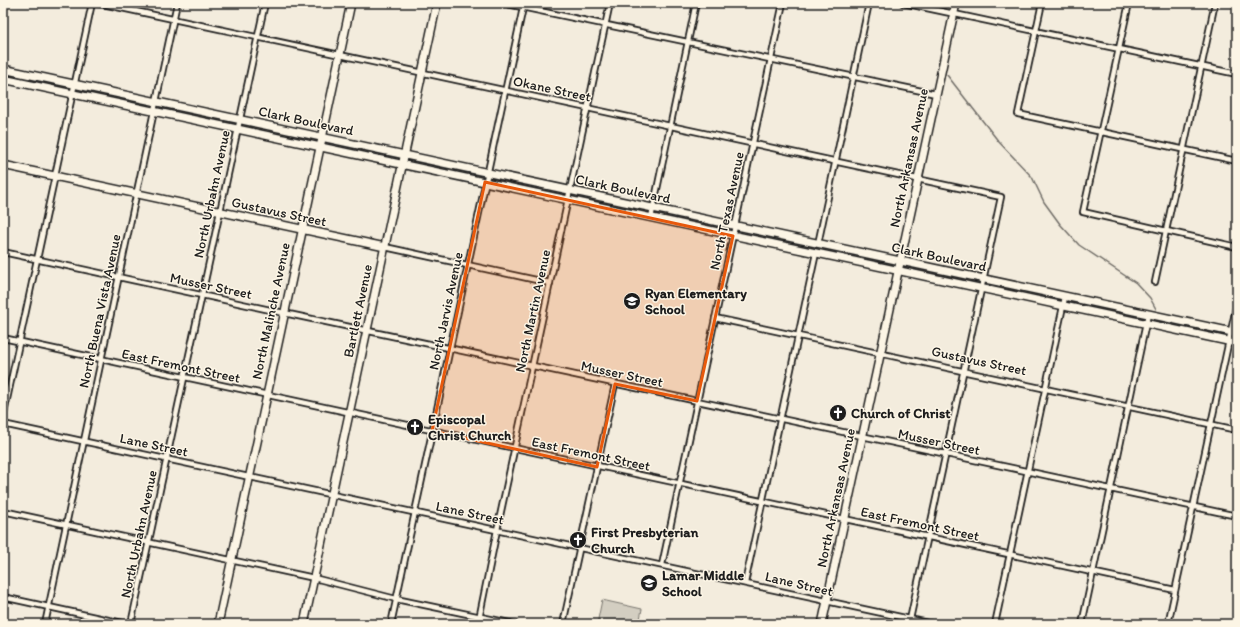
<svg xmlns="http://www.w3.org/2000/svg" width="1240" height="627" viewBox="0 0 1240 627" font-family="Itim,sans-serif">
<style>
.green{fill:#d3cec1;stroke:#78756e}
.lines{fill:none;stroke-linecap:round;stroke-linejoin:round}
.stream{stroke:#716e68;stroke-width:1.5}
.street-casing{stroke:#1c1c1c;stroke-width:8}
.secondary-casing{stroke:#1c1c1c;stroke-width:10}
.street{stroke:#fcf5e5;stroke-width:4.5}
.secondary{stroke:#fcf5e5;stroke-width:7}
.marked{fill:#e8590c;fill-opacity:0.2;stroke:#e8590c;stroke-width:3;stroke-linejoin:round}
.labels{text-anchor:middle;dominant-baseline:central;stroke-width:3;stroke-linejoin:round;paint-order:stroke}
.street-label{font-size:14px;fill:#1c1c1c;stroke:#fcf5e5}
.poi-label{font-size:14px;font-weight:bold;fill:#1c1c1c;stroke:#fcf5e5;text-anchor:start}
</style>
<rect width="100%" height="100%" fill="#f3ecdd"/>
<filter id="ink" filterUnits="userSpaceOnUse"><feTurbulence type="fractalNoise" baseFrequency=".025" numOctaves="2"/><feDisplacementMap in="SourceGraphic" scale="8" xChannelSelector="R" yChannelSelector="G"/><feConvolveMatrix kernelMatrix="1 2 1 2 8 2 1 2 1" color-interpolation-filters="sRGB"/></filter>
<g filter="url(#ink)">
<polygon class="green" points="602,600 642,609 639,624 597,624"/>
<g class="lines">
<polyline class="stream" points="947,75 999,142 1032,177 1044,202 1060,224 1079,245 1136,283 1150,298 1156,309"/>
<g class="street-casing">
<g id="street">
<polyline points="98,3 1001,197 909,624"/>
<polyline points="502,3 936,94"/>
<polyline points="903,3 1237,74"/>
<polyline points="1042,3 1018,114 1237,161"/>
<polyline points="1129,3 1083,212 1237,247"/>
<polyline points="3,11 5,3"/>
<polyline points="651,218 696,3"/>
<polyline points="818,244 869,3"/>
<polyline points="385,247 550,283"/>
<polyline points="3,252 284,313 1237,516"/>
<polyline points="1155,282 1215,3"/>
<polyline points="715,318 1237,430"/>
<polyline points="3,338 1175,590"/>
<polyline points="3,418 92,3"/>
<polyline points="3,424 933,624"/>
<polyline points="3,511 314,578 396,599 515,624"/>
<polyline points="662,565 783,3"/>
<polyline points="745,583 816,253"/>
<polyline points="3,597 127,624"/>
<polyline points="45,624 177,3"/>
<polyline points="131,624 265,3"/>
<polyline points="391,624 524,3"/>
<polyline points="478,624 497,530 610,3"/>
<polyline points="563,624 615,384"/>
<polyline points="995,624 1065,297"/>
<polyline points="1082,624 1148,314"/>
<polyline points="1168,624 1237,303"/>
</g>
</g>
<g class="secondary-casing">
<g id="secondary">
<polyline points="3,69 1237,333"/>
<polyline points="3,79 1237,343"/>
<polyline points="3,165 385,247"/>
<polyline points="218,624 351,3"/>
<polyline points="304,624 437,3"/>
<polyline points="822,624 956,3"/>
</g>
</g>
<use href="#street" class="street"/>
<use href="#secondary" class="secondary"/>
</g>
</g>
<path class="marked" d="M485,182l248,54 -36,165 -82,-17 -18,83 -165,-36z"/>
<defs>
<g id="school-disc" transform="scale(0.9)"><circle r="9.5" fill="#1c1c1c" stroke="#fcf5e5"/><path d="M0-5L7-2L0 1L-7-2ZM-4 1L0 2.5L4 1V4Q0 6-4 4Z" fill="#fff"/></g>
<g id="church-disc" transform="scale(0.9)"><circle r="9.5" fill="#1c1c1c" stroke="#fcf5e5"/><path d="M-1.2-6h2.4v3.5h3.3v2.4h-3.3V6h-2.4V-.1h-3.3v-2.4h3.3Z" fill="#fff"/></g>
</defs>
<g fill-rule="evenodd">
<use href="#school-disc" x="632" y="301"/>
<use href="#church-disc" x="838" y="413"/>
<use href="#church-disc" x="415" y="427"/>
<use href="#church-disc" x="578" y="540"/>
<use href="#school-disc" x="649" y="583"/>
</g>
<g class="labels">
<g class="street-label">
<text transform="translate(552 89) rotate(12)">Okane Street</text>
<text transform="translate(306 121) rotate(12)">Clark Boulevard</text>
<text transform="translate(909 158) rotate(-78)">North Arkansas Avenue</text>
<text transform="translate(623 189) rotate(12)">Clark Boulevard</text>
<text transform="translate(212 194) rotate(-78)">North Urbahn Avenue</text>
<text transform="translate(727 211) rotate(-78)">North Texas Avenue</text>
<text transform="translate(279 212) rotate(12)">Gustavus Street</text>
<text transform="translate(939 257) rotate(12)">Clark Boulevard</text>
<text transform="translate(211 286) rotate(12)">Musser Street</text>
<text transform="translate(100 311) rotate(-78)">North Buena Vista Avenue</text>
<text transform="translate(271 311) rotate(-78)">North Malinche Avenue</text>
<text transform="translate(358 311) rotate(-78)">Bartlett Avenue</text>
<text transform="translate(446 311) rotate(-78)">North Jarvis Avenue</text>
<text transform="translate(533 311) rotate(-78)">North Martin Avenue</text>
<text transform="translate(979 361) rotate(12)">Gustavus Street</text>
<text transform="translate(181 366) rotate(12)">East Fremont Street</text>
<text transform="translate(622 374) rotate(12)">Musser Street</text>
<text transform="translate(939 442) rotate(12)">Musser Street</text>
<text transform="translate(154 445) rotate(12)">Lane Street</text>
<text transform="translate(591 454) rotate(12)">East Fremont Street</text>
<text transform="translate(836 498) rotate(-78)">North Arkansas Avenue</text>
<text transform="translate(470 513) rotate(12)">Lane Street</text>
<text transform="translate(920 524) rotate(12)">East Fremont Street</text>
<text transform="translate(139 534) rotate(-78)">North Urbahn Avenue</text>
<text transform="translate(799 584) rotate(13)">Lane Street</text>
</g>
<g class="poi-label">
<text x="645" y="293">Ryan Elementary<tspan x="645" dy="16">School</tspan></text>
<text x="851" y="413">Church of Christ</text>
<text x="428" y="419">Episcopal<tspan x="428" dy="16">Christ Church</tspan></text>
<text x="591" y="532">First Presbyterian<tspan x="591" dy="16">Church</tspan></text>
<text x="662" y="575">Lamar Middle<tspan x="662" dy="16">School</tspan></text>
</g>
</g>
<rect width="1240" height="627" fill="none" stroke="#fcf5e5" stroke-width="16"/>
<rect x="8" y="8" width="1224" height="611" fill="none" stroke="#1c1c1c" stroke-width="1.5" filter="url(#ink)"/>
</svg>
